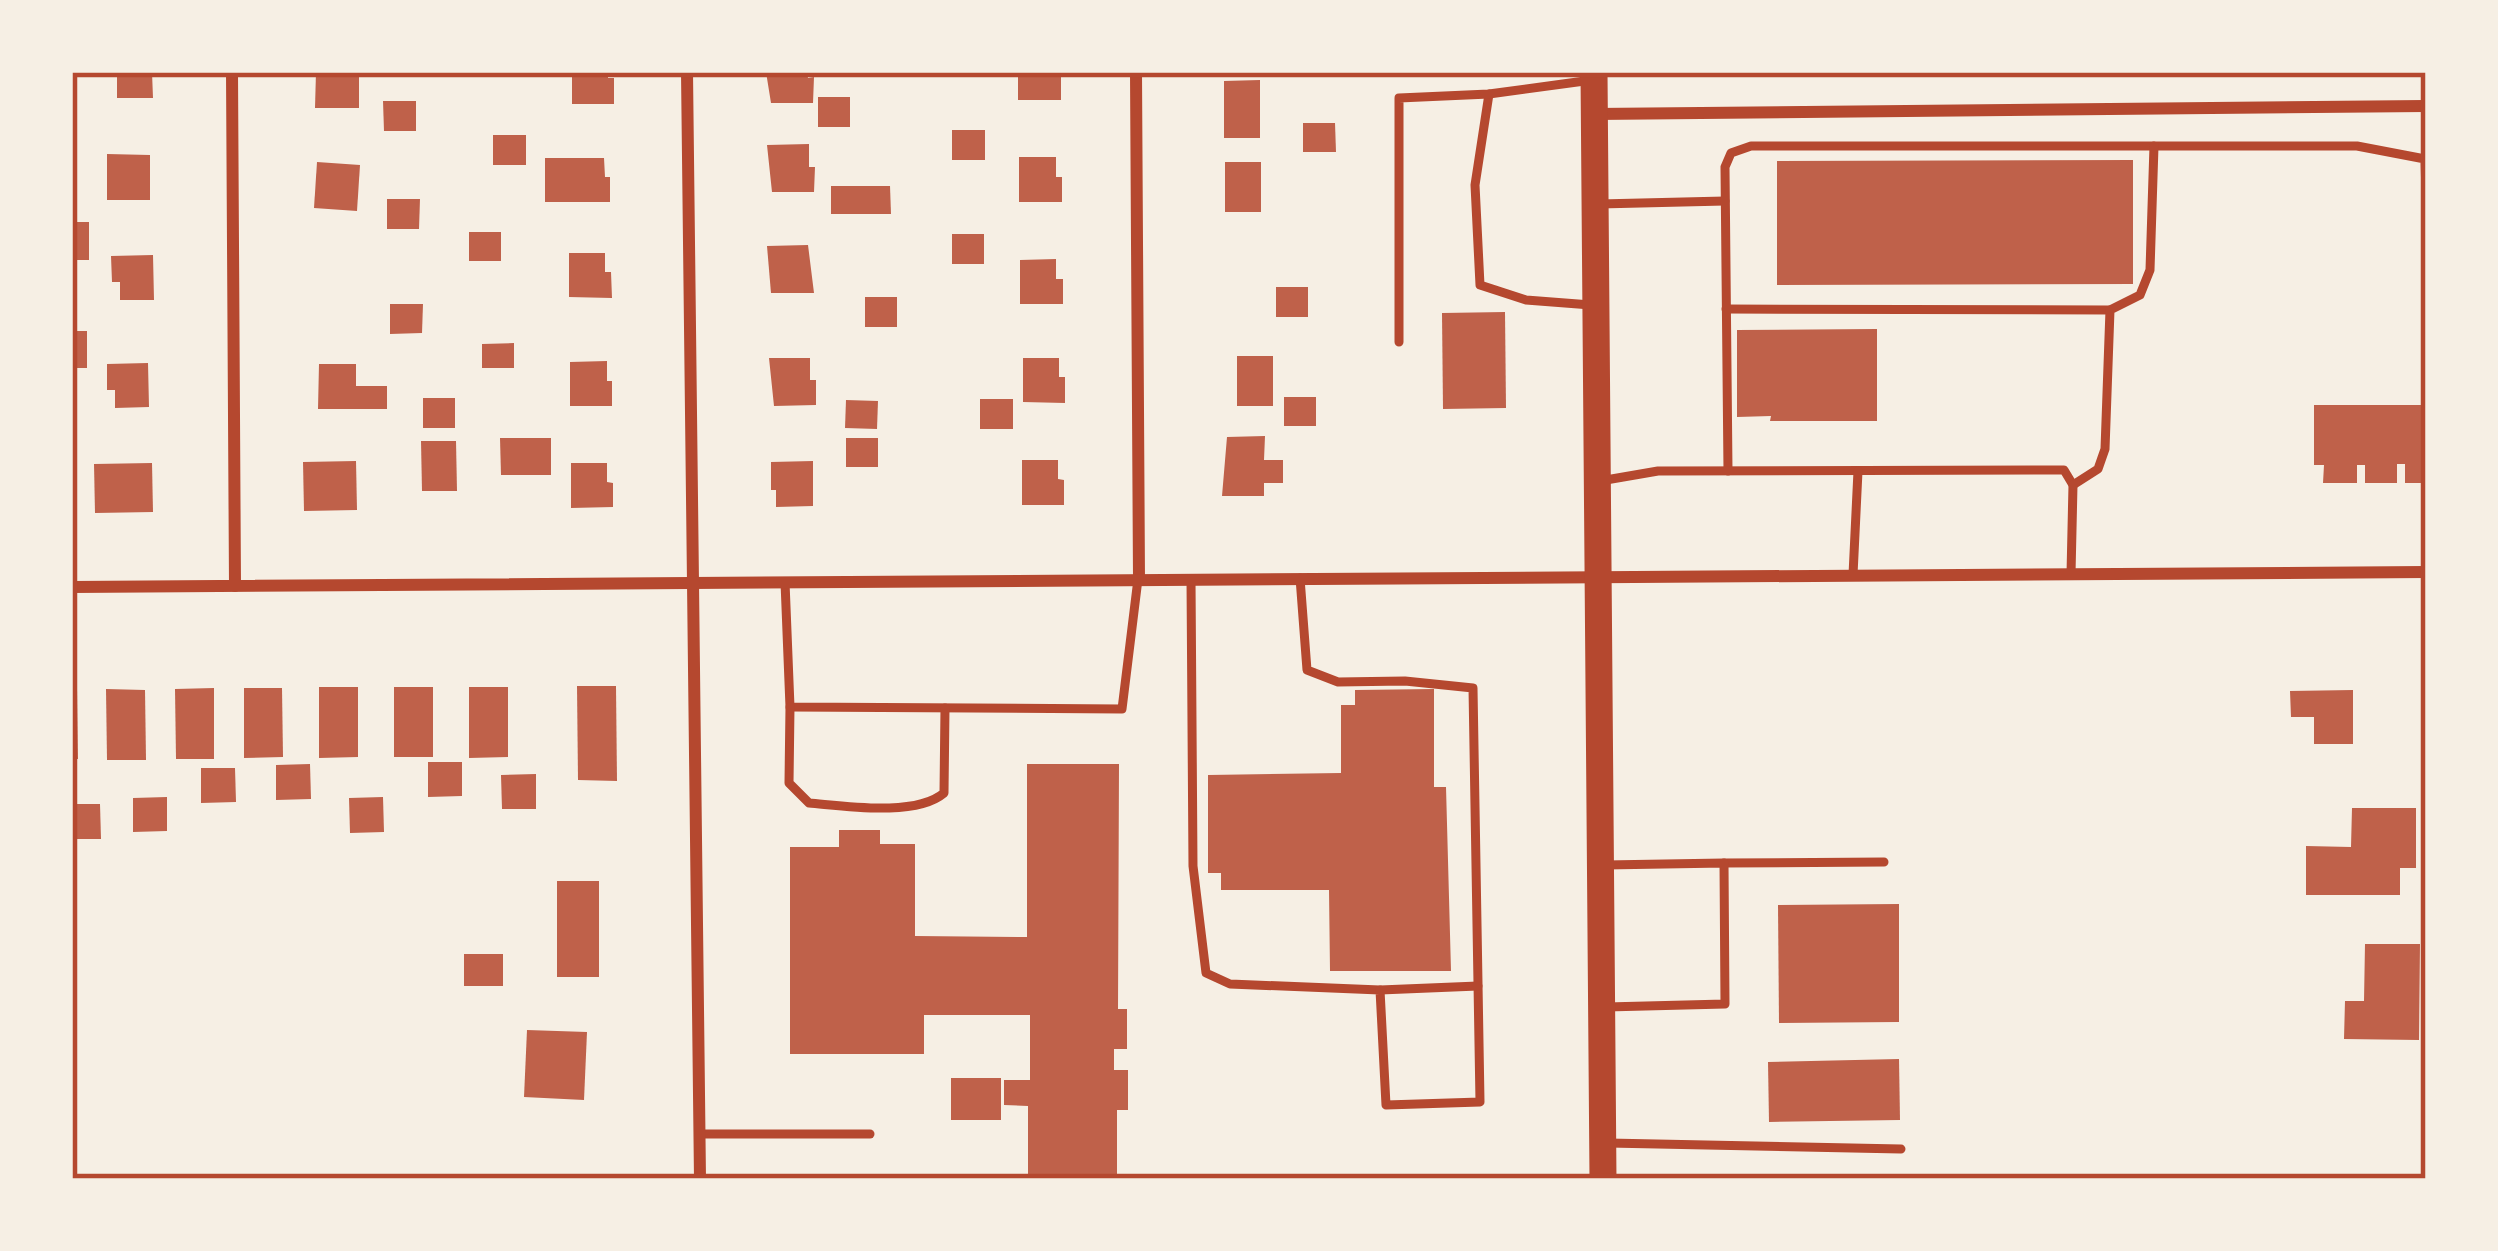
<svg xmlns="http://www.w3.org/2000/svg" width="2498" height="1251" viewBox="0 0 2498 1251" font-family="Georgia,serif">
<style>
.building{fill:#bf614a}
.lines{fill:none;stroke-linecap:round;stroke-linejoin:round}
.service{stroke:#b5482f;stroke-width:9}
.minor{stroke:#b5482f;stroke-width:12}
.primary{stroke:#b5482f;stroke-width:27}
.neatline{fill:none;stroke:#b5482f;stroke-width:4.5}
</style>
<rect width="100%" height="100%" fill="#f6efe4"/>
<g class="building">
<polygon points="109,72 152,72 153,98 117,98 117,77 109,76"/>
<polygon points="316,72 359,72 359,108 315,108"/>
<polygon points="572,72 608,72 608,78 614,78 614,104 572,104"/>
<polygon points="766,72 807,72 808,78 814,77 813,103 771,103"/>
<polygon points="1018,72 1061,75 1061,100 1018,100"/>
<polygon points="1260,80 1260,138 1224,138 1224,81"/>
<rect x="818" y="97" width="32" height="30"/>
<polygon points="383,101 416,101 416,131 384,131"/>
<polygon points="1303,123 1335,123 1336,152 1303,152"/>
<rect x="952" y="130" width="33" height="30"/>
<rect x="493" y="135" width="33" height="30"/>
<polygon points="809,144 809,167 815,167 814,192 772,192 767,145"/>
<polygon points="107,154 150,155 150,200 107,200"/>
<polygon points="1019,157 1056,157 1056,177 1062,177 1062,202 1019,202"/>
<polygon points="545,158 604,158 605,177 610,177 610,202 545,202"/>
<polygon points="2133,160 2133,284 1777,285 1777,161"/>
<polygon points="317,162 360,165 357,211 314,208"/>
<rect x="1225" y="162" width="36" height="50"/>
<polygon points="831,186 890,186 891,214 831,214"/>
<polygon points="387,199 420,199 419,229 387,229"/>
<rect x="72" y="222" width="17" height="38"/>
<rect x="469" y="232" width="32" height="29"/>
<rect x="952" y="234" width="32" height="30"/>
<polygon points="808,245 814,293 771,293 767,246"/>
<polygon points="569,253 605,253 605,272 611,272 612,298 569,297"/>
<polygon points="153,255 154,300 120,300 120,282 112,282 111,256"/>
<polygon points="1056,259 1056,279 1063,279 1063,304 1020,304 1020,260"/>
<rect x="1276" y="287" width="32" height="30"/>
<rect x="865" y="297" width="32" height="30"/>
<polygon points="390,304 423,304 422,333 390,334"/>
<polygon points="1505,312 1506,408 1443,409 1442,313"/>
<polygon points="1877,329 1877,421 1770,421 1771,416 1737,417 1737,330"/>
<rect x="72" y="331" width="15" height="37"/>
<polygon points="514,343 514,368 482,368 482,344"/>
<rect x="1237" y="356" width="36" height="50"/>
<polygon points="769,358 810,358 810,380 816,380 816,405 774,406"/>
<polygon points="1023,358 1059,358 1059,377 1065,377 1065,403 1023,402"/>
<polygon points="607,361 607,381 612,381 612,406 570,406 570,362"/>
<polygon points="148,363 149,407 115,408 115,390 107,390 107,364"/>
<polygon points="319,364 356,364 356,386 387,386 387,409 318,409"/>
<rect x="1284" y="397" width="32" height="29"/>
<rect x="423" y="398" width="32" height="30"/>
<rect x="980" y="399" width="33" height="30"/>
<polygon points="846,400 878,401 877,429 845,428"/>
<polygon points="2314,405 2426,405 2426,483 2405,483 2405,464 2397,464 2397,483 2365,483 2365,465 2357,465 2357,483 2323,483 2324,465 2314,465"/>
<polygon points="1265,436 1264,460 1283,460 1283,483 1264,483 1264,496 1222,496 1227,437"/>
<polygon points="500,438 551,438 551,475 501,475"/>
<rect x="846" y="438" width="32" height="29"/>
<polygon points="421,441 456,441 457,491 422,491"/>
<polygon points="1022,460 1058,460 1058,479 1064,480 1064,505 1022,505"/>
<polygon points="356,461 357,510 304,511 303,462"/>
<polygon points="813,461 813,506 776,507 776,490 771,490 771,462"/>
<polygon points="152,463 153,512 95,513 94,464"/>
<polygon points="571,463 607,463 607,482 613,483 613,507 571,508"/>
<polygon points="577,686 616,686 617,781 578,780"/>
<polygon points="319,687 358,687 358,757 319,758"/>
<rect x="394" y="687" width="39" height="70"/>
<polygon points="469,687 508,687 508,757 469,758"/>
<polygon points="214,688 214,759 176,759 175,689"/>
<polygon points="244,688 282,688 283,757 244,758"/>
<polygon points="72,689 77,689 78,759 72,759"/>
<polygon points="106,689 145,690 146,760 107,760"/>
<polygon points="1434,689 1434,787 1446,787 1451,971 1330,971 1329,890 1221,890 1221,873 1208,873 1208,775 1341,773 1341,705 1355,705 1355,690"/>
<polygon points="2353,690 2353,744 2314,744 2314,717 2291,717 2290,691"/>
<polygon points="428,762 462,762 462,796 428,797"/>
<polygon points="310,764 311,799 276,800 276,765"/>
<polygon points="1027,764 1119,764 1118,1009 1127,1009 1127,1049 1114,1049 1114,1070 1128,1070 1128,1110 1117,1110 1117,1174 1028,1174 1028,1106 1004,1105 1004,1080 1030,1080 1030,1015 924,1015 924,1054 790,1054 790,847 839,847 839,830 880,830 880,844 915,844 915,936 1027,937"/>
<polygon points="201,768 235,768 236,802 201,803"/>
<polygon points="536,774 536,809 502,809 501,775"/>
<polygon points="167,797 167,831 133,832 133,798"/>
<polygon points="383,797 384,832 350,833 349,798"/>
<polygon points="72,804 100,804 101,839 72,839"/>
<polygon points="2352,808 2416,808 2416,868 2400,868 2400,895 2306,895 2306,846 2351,847"/>
<rect x="557" y="881" width="42" height="96"/>
<polygon points="1899,904 1899,1022 1779,1023 1778,905"/>
<polygon points="2365,944 2420,944 2419,1040 2344,1039 2345,1001 2364,1001"/>
<rect x="464" y="954" width="39" height="32"/>
<polygon points="527,1030 587,1032 584,1100 524,1097"/>
<polygon points="1899,1059 1900,1120 1769,1122 1768,1062"/>
<rect x="951" y="1078" width="50" height="42"/>
</g>
<g class="lines">
<g class="service">
<polyline points="1489,94 1475,185 1480,285 1526,300 1591,305"/>
<polyline points="1599,204 1725,201"/>
<polyline points="1726,309 2110,310"/>
<polyline points="1399,342 1399,98 1489,94 1592,80"/>
<polyline points="1728,471 1725,167 1731,153 1751,146 2357,146 2425,159 2426,196"/>
<polyline points="1600,481 1658,471 2064,470 2073,485 2071,574"/>
<polyline points="2073,485 2098,469 2105,449 2110,310 2140,295 2150,270 2154,146"/>
<polyline points="1853,575 1858,471"/>
<polyline points="1191,579 1193,866 1206,973 1230,984 1380,990 1386,1105 1480,1102 1473,688 1405,681 1338,682 1307,670 1300,578"/>
<polyline points="785,582 790,707 1122,709 1138,579"/>
<path d="M790,707l-1,76 20,20c36,3 107,14 135,-10l1,-85"/>
<polyline points="1724,863 1884,862"/>
<polyline points="1605,865 1724,863 1725,1004 1606,1007"/>
<polyline points="1380,990 1478,986"/>
<polyline points="699,1134 870,1134"/>
<polyline points="1608,1143 1901,1149"/>
</g>
<g class="minor">
<polyline points="232,72 235,586"/>
<polyline points="687,72 700,1179"/>
<polyline points="1136,72 1139,579"/>
<polyline points="1595,114 2426,106"/>
<polyline points="72,587 2426,572"/>
</g>
<polyline class="primary" points="1594,72 1603,1179"/>
</g>
<rect width="2498" height="1251" fill="none" stroke="#f6efe4" stroke-width="150"/>
<rect x="75" y="75" width="2348" height="1101" class="neatline"/>
</svg>
